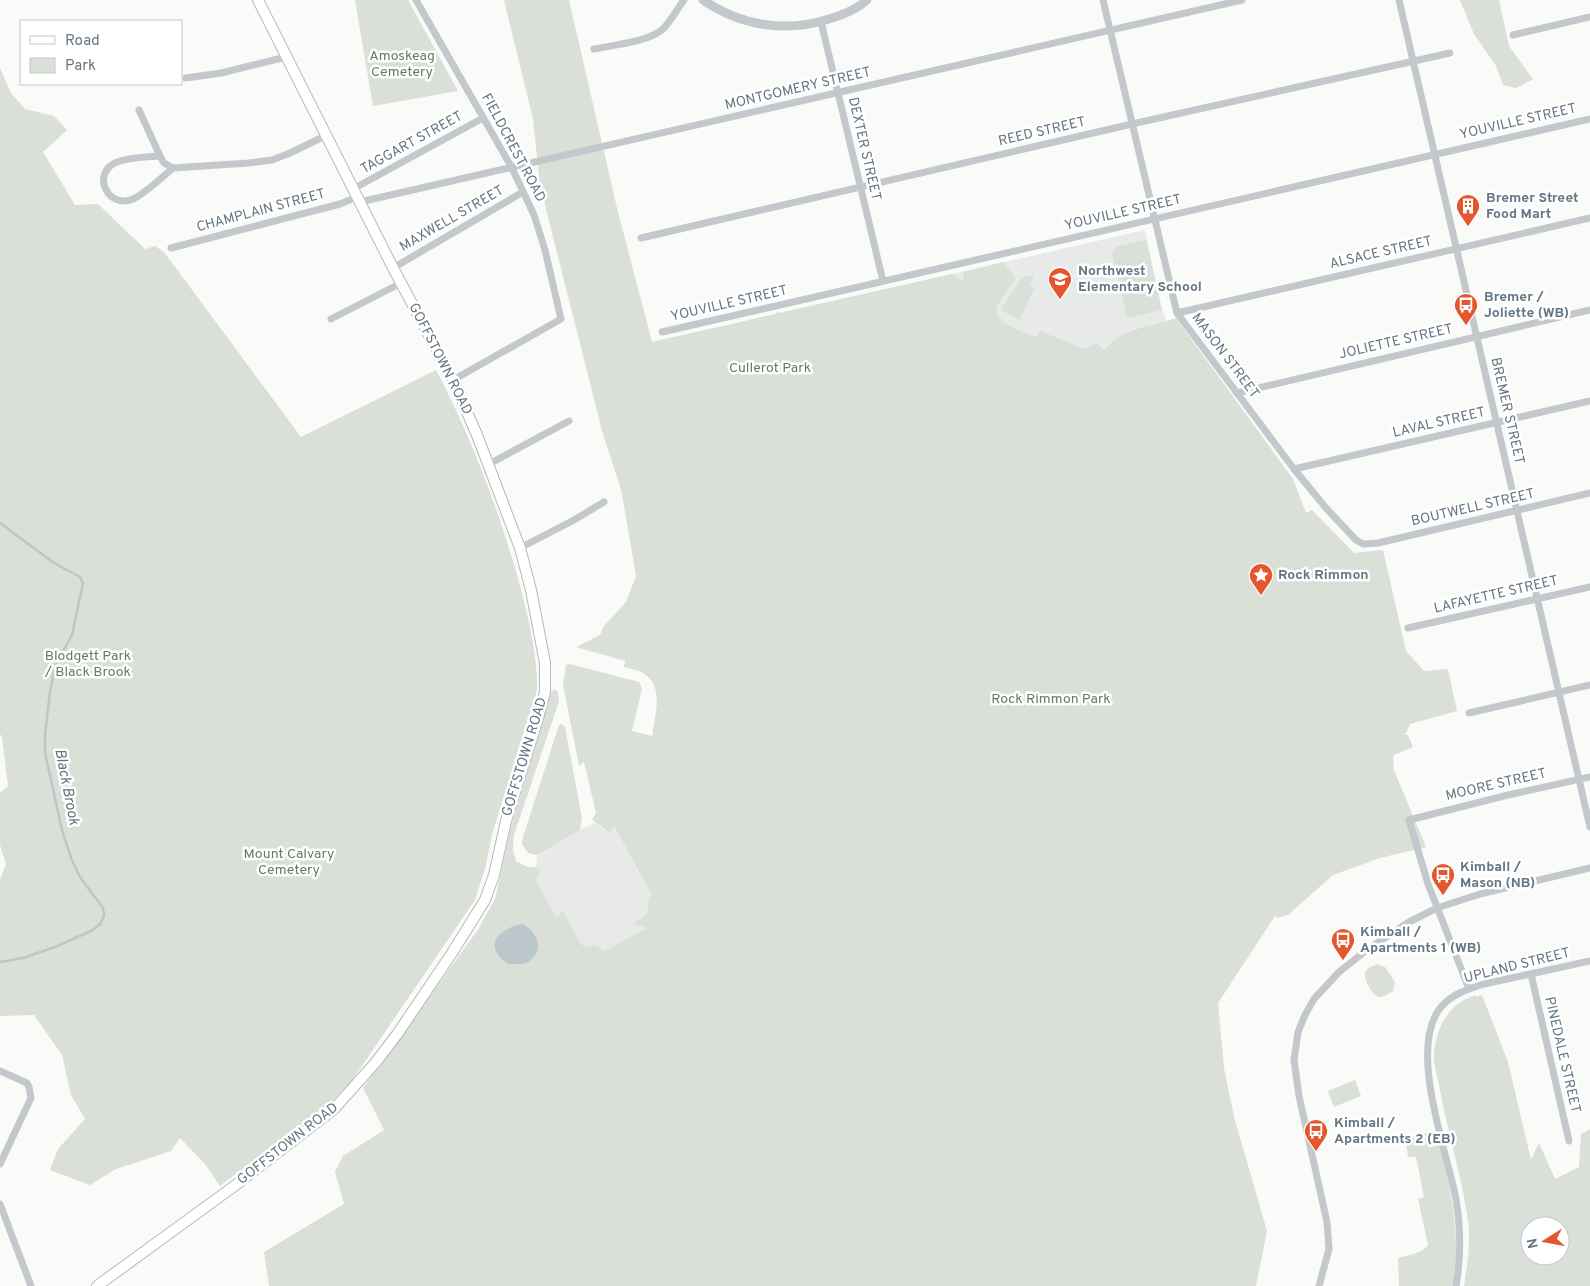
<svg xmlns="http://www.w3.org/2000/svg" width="1590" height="1286" viewBox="0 0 1590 1286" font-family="Overpass,sans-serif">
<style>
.built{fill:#e8e9e9}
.green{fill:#dadfd7;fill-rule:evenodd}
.water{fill:#bbc7cb}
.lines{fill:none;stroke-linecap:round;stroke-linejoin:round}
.stream{stroke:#bbc7cb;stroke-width:2.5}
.secondary-casing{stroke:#b3babf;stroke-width:12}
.minor{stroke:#c3c8cc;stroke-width:7}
.tertiary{stroke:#c3c8cc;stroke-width:9}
.secondary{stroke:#fff;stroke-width:10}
.labels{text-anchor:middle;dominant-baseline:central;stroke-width:5;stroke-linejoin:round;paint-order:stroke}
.park-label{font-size:14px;fill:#687a64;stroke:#fff}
.street-label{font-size:14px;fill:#657683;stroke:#fff}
.poi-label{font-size:14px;font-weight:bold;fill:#657683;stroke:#fff;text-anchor:start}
.water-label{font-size:15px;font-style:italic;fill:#60757c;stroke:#fff}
</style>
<rect width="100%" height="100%" fill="#fafaf8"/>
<g class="built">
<polygon points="1145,230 1162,310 1167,321 1130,330 1104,350 991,353 964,281 952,274"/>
<polygon points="594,823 610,833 614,826 651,895 657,946 578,955 581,944 562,911 557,920 536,880 541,872 536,867 537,855 570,835"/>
</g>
<g class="green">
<polygon points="355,0 408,0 458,91 373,106"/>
<path d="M504,0h65l48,208 35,134 123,-28 2,-2 2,1 173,-39 12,7 -1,-9 40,-10 13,17c-6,8 -14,17 -18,26 -9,18 28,28 39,32l3,-6 44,18 12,-6 8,7c25,-26 41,-21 72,-32l117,161 13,34 6,-3 42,43 29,-3 23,101 18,20 24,-2 9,42 -47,13 -5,11h3l5,12 -19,8 -1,3 1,12 32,77 -46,11 -47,17 -45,40 -10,3 -3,-2 -57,87 6,65 10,49 33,114 -11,55h-987l-5,-34 80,-48 -9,-32 8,-16 41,-26 -21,-42 114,-157 18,-32 16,-72 40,-134 3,-4 4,3 1,9 -45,134 -1,16 3,10 11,6h9l5,5 -5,8 21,39 5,-9 19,34c5,4 8,3 14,1l10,6 42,-23 -14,-4 9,-6 7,-7 -2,-9 4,-8 -37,-68 -4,7 -18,-13 4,-7 -12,-51 -5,4 -16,-81 3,-20 4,-1 69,18 3,7 -10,42 20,5c3,-22 13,-49 -9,-63 -5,-3 -13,-4 -19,-6l1,-6 -49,-14 24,-12 4,-9 22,-24 10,-26 -15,-87 -19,-58 -62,-246 -7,-66z"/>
<polygon points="1460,0 1499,0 1509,46 1533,79 1516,88 1503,85 1496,66 1474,34"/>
<path d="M0,68l11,25 14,16 29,7 13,14 -24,22 32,53 23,-1 47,45 10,-3 9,6 137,185 135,-67c37,70 67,151 87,227 7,30 15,62 14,93l-45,145 -7,34 -10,31 -124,182 -20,20 -111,84 -15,-22 -25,-26 -9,13 -55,18 -26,16 -40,-15 8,-21 27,-30 -14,-24 -9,-40 -28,-40 -34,1v-136l6,-16 -6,-19v-52l8,-7 -6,-49 -2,-3z"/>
<polygon points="1146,240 1162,310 1127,318 1112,254 1116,247"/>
<polygon points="1029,276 1034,276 1029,286 1034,288 1020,320 1002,311 1002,307 1022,278"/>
<polygon points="562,724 565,727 582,818 580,830 537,855 528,853 522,844 523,837 559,725"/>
<path d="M1378,964l7,3 10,15 -2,9c-13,9 -18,8 -25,-6 -6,-13 -3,-17 10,-21z"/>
<path d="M1476,995l1,2 5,-2 26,67 23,98 8,-17 16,36 24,-12 2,-33 9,-5v157h-126c3,-21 7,-43 4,-65 -6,-44 -20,-87 -28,-131 -2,-11 -7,-26 -6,-37 3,-27 15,-50 42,-58zM1530,1226h30v30h-30z"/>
<polygon points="1355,1080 1361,1096 1334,1107 1328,1091"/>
<path d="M1431,1132h3l3,2c13,52 25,98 16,152h-54l-1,-28c10,-3 24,-4 30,-13l-10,-46 6,-2 -8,-40h-8l-2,-15 5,-5z"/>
</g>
<path class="water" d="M522,924c16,7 23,27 6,38 -6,3 -14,2 -20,2 -26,-18 -10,-35 14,-40z"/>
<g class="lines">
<polyline class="stream" points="0,523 54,563 80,577 83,583 72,635 55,665 50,692 45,735 45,753 62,830 71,858 80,877 103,908 104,916 100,924 93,930 55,947 23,958 0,962"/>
<g class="secondary-casing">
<polyline id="secondary" points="97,1286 233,1187 334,1109 376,1062 398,1033 452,953 485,900 494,875 506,821 538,718 545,692 545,663 531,590 520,548 477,435 453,380 393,268 258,0"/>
</g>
<g class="minor">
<polyline points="416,0 512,168 534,215 545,250 561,319 453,380"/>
<polyline points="1103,0 1177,313 1294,469 1326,508 1356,540 1363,544 1378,543 1590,493"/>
<polyline points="1399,0 1590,827"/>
<polyline points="821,22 883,281"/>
<polyline points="1513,35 1590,17"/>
<path d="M594,49c20,-4 54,-7 69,-20 8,-8 14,-20 21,-29"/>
<polyline points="186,78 221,73 286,57"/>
<polyline points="139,110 160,156 164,163 173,168 249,163 272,160 290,153 325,136"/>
<path d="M160,156c-14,1 -30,1 -43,6 -27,11 -9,48 16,37 10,-4 31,-23 40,-31"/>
<polyline points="353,189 483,118"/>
<polyline points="360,202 1242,0"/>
<polyline points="641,238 1132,124 1450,53"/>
<polyline points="171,248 340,204 357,197"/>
<polyline points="393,268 523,192"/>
<polyline points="1177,313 1590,218"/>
<polyline points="331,319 401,283"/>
<polyline points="662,332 1590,119"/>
<polyline points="1237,393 1590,310"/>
<polyline points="489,464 569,421"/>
<polyline points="1294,469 1590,401"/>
<polyline points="520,548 574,520 604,502"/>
<polyline points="1408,628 1590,587"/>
<polyline points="1469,713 1590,685"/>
<polyline points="1531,974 1569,1141"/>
<polyline points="1469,989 1428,884 1409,820 1508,795 1590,777"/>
<polyline points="0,1071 27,1083 29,1087 31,1098 0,1164"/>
<polyline points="0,1204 31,1286"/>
<polyline points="1319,1286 1329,1249 1327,1222 1299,1096 1294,1060 1298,1032 1305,1015 1314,999 1339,972 1368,949 1409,922 1437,908 1480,894 1590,868"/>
<path d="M1456,1286c5,-29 5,-58 0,-87 -9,-48 -49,-151 -15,-192 11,-13 27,-18 43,-23l106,-23"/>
</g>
<path class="tertiary" d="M703,0c38,26 83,33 126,19 14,-4 27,-9 38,-19"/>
<use href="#secondary" class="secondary"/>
</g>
<defs>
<g id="building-pin" transform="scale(1.25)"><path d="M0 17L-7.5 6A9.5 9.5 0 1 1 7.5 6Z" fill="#e4572e" stroke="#fff"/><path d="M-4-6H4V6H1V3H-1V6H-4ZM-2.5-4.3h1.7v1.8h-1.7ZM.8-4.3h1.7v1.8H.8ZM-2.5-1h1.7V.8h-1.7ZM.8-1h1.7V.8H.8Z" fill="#fff"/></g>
<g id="school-pin" transform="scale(1.25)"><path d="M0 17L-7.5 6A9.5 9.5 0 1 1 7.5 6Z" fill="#e4572e" stroke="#fff"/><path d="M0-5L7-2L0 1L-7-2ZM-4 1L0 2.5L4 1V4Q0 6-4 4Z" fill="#fff"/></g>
<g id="bus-pin" transform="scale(1.25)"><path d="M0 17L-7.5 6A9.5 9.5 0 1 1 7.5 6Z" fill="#e4572e" stroke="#fff"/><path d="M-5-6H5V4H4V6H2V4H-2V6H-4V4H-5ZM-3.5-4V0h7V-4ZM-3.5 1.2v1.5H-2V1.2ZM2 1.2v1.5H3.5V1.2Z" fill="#fff"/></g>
<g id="sight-pin" transform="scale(1.25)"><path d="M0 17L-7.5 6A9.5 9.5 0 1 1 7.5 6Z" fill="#e4572e" stroke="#fff"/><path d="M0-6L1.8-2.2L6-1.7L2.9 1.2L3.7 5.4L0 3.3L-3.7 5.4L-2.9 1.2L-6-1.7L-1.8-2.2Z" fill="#fff"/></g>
</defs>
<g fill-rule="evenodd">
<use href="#building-pin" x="1468" y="206"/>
<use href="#school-pin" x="1060" y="279"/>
<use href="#bus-pin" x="1466" y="305"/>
<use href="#sight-pin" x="1261" y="575"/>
<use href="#bus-pin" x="1443" y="875"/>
<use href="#bus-pin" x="1343" y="940"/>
<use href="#bus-pin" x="1316" y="1131"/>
</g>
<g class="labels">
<g class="park-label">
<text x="402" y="56">Amoskeag<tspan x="402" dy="16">Cemetery</tspan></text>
<text x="770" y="368">Cullerot Park</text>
<text x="88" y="656">Blodgett Park<tspan x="88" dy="16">/ Black Brook</tspan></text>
<text x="1051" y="699">Rock Rimmon Park</text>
<text x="289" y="854">Mount Calvary<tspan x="289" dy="16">Cemetery</tspan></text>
</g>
<g class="street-label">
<text transform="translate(798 89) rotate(-13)">MONTGOMERY STREET</text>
<text transform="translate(1518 122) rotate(-13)">YOUVILLE STREET</text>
<text transform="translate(1042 132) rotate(-13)">REED STREET</text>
<text transform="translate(412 143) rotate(-29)">TAGGART STREET</text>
<text transform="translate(513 148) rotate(62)">FIELDCREST ROAD</text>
<text transform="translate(864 149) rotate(77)">DEXTER STREET</text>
<text transform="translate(261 211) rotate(-15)">CHAMPLAIN STREET</text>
<text transform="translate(1123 213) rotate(-13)">YOUVILLE STREET</text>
<text transform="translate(452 219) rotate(-30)">MAXWELL STREET</text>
<text transform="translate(1381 253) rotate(-13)">ALSACE STREET</text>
<text transform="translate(729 304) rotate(-13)">YOUVILLE STREET</text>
<text transform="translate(1396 342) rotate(-13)">JOLIETTE STREET</text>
<text transform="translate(1225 356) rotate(53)">MASON STREET</text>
<text transform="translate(440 359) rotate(63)">GOFFSTOWN ROAD</text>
<text transform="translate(1507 411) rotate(77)">BREMER STREET</text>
<text transform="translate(1439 423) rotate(-13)">LAVAL STREET</text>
<text transform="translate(1473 508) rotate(-13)">BOUTWELL STREET</text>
<text transform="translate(1496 595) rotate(-13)">LAFAYETTE STREET</text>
<text transform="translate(525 757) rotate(-73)">GOFFSTOWN ROAD</text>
<text transform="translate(1496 785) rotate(-13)">MOORE STREET</text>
<text transform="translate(1517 966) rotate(-14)">UPLAND STREET</text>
<text transform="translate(1562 1055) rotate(77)">PINEDALE STREET</text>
<text transform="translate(288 1144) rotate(-38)">GOFFSTOWN ROAD</text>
</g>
<g class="poi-label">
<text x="1486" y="198">Bremer Street<tspan x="1486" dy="16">Food Mart</tspan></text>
<text x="1078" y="271">Northwest<tspan x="1078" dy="16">Elementary School</tspan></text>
<text x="1484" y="297">Bremer /<tspan x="1484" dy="16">Joliette (WB)</tspan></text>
<text x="1278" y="575">Rock Rimmon</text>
<text x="1460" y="867">Kimball /<tspan x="1460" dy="16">Mason (NB)</tspan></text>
<text x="1360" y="932">Kimball /<tspan x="1360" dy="16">Apartments 1 (WB)</tspan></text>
<text x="1334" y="1123">Kimball /<tspan x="1334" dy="16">Apartments 2 (EB)</tspan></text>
</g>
<g class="water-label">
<text transform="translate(66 787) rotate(79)">Black Brook</text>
</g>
</g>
<rect x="20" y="20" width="162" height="65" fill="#ffffff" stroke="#c1c8cd"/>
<rect x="30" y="36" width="25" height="8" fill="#ffffff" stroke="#c1c8cd"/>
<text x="65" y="45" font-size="15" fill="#657683">Road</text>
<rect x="30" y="58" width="25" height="15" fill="#dadfd7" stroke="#c1c8cd"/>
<text x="65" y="70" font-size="15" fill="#657683">Park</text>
<g transform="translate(1545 1241) rotate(259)"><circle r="24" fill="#ffffff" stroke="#c1c8cd"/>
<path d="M0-4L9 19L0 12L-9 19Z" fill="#e4572e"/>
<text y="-8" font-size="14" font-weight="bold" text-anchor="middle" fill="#657683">N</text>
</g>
</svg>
